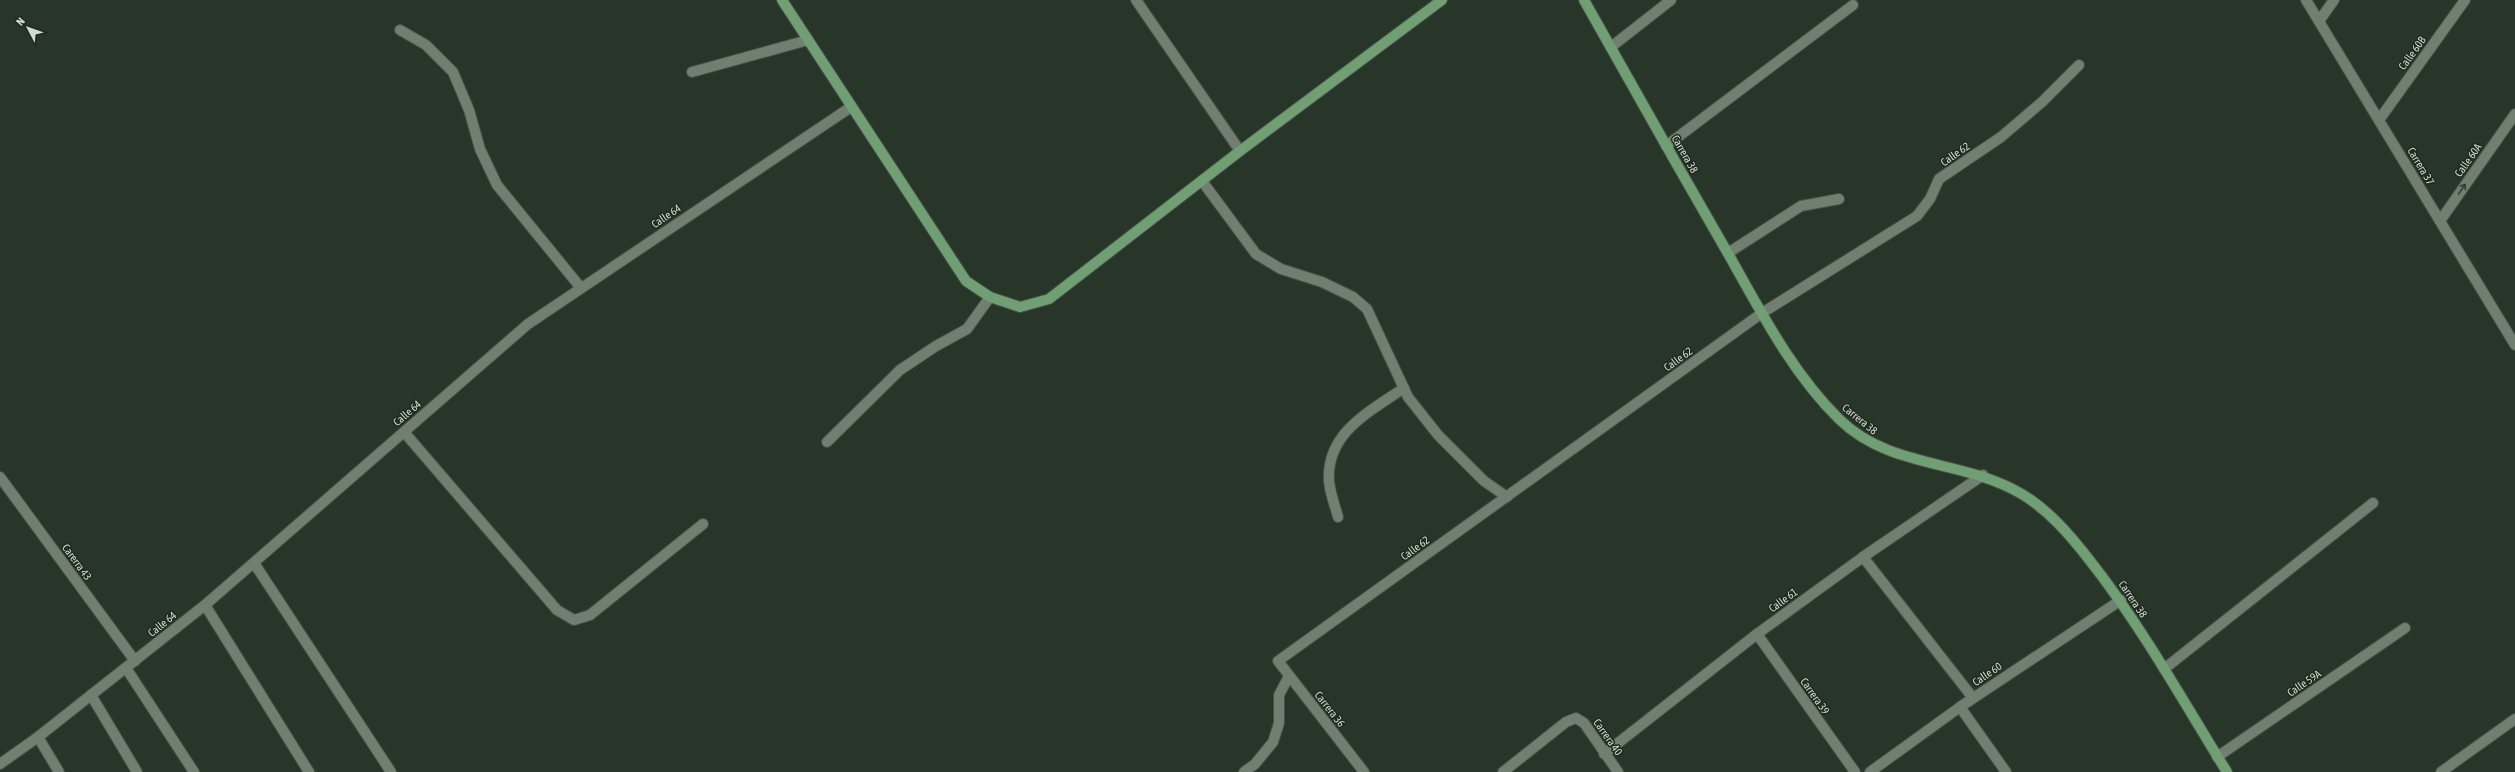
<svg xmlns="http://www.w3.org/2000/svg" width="2515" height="772" viewBox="0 0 2515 772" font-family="'Asap Condensed',sans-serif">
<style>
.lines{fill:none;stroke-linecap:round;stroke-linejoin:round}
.minor-casing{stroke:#475147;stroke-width:12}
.major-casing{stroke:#475147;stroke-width:12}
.minor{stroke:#717f71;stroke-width:10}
.major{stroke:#709f73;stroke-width:10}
.oneway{stroke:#2f3c2f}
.labels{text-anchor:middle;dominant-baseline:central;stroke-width:3;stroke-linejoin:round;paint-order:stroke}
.street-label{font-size:11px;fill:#d2dad2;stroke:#1f2b1f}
</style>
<rect width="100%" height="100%" fill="#283529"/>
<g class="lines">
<g class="minor-casing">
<g id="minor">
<polyline points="1136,0 1240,151"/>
<polyline points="2306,0 2515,345"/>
<polyline points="2319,21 2334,0"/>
<polyline points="400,30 426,45 453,72 469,110 480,149 497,185 581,288"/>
<polyline points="1611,47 1671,0"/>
<polyline points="692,72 808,40"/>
<polyline points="2379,120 2465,0"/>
<polyline points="1666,146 1853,5"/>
<polyline points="1202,181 1256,254 1281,269 1322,282 1353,297 1367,309 1408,397 1438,435 1484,481 1507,497"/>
<polyline points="2440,221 2515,114"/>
<polyline points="1728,253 1801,206 1839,199"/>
<polyline points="404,432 557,610 574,620 590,615 703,524"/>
<polyline points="827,442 900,370 936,346 967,329 990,297"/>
<polyline points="0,477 135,661"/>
<path d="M1338,517c-3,-11 -8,-24 -9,-36 -3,-48 40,-69 75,-93"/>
<polyline points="1863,557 1973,698"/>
<polyline points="254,563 391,772"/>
<polyline points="205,605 309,772"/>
<polyline points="1757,634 1855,772"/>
<polyline points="126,668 194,772"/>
<polyline points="2164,669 2373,503"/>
<polyline points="91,695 137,772"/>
<polyline points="1960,707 2006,772"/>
<polyline points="38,737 59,772"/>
<polyline points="1604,754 1757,634 1863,557 1983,475"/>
<polyline points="2217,757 2405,628"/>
<polyline points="0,764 38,737 205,605 528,324 851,107"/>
<polyline points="1244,772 1255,764 1273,742 1279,723 1279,695 1289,676"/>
<polyline points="1364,772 1278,661 1762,313 1917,216 1930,199 1939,179 2001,137 2042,102 2079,65"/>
<polyline points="1503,772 1566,722 1576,718 1584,723 1618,772"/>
<polyline points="1870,772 1960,707 2121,600"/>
<polyline points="2441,772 2515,719"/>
</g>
</g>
<g class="major-casing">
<g id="major">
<polyline points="782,0 966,281 990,297 1020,307 1049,299 1240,151 1442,0"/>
<path d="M1584,0c47,84 94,167 142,250 33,58 65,122 113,169 51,50 122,40 181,74 28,16 51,43 71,69 51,65 92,139 136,210"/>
</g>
</g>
<use href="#minor" class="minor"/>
<use href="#major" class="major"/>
</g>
<defs><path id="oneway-shaft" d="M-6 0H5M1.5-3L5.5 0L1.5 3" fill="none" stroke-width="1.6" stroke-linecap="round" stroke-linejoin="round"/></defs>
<use class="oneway" href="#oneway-shaft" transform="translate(2462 189) rotate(-55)"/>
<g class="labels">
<g class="street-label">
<text transform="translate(2412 53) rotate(-54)">Calle 60B</text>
<text transform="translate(1685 154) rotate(60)">Carrera 38</text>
<text transform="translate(1955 154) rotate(-35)">Calle 62</text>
<text transform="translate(2468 160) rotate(-55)">Calle 60A</text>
<text transform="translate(2421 166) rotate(59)">Carrera 37</text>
<text transform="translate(666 216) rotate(-34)">Calle 64</text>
<text transform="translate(1678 359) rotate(-36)">Calle 62</text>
<text transform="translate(407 413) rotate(-41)">Calle 64</text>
<text transform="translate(1860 419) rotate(39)">Carrera 38</text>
<text transform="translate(1415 548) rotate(-36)">Calle 62</text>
<text transform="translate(77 562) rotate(54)">Carerra 43</text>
<text transform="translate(2133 599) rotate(56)">Carrera 38</text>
<text transform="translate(1783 600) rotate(-36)">Calle 61</text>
<text transform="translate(162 624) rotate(-39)">Calle 64</text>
<text transform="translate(1987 674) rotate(-34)">Calle 60</text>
<text transform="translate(2304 683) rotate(-34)">Calle 59A</text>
<text transform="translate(1815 696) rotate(55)">Carrera 39</text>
<text transform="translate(1330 709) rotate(52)">Carrera 36</text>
<text transform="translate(1608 737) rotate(55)">Carrera 40</text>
</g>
</g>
<g transform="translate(28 28) rotate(311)" stroke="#1f2b1f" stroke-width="3" paint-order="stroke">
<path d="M0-3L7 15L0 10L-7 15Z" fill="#d2dad2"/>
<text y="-6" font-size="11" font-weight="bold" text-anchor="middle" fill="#d2dad2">N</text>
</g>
</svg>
